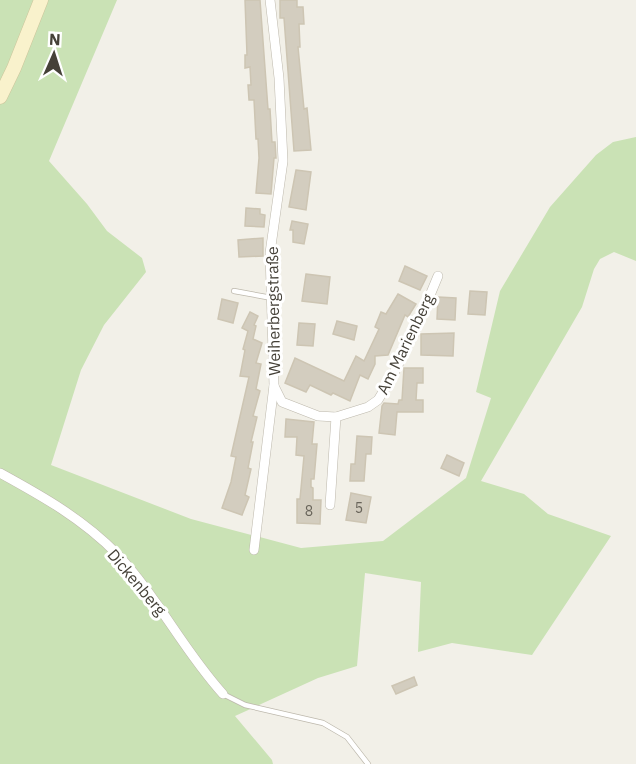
<svg xmlns="http://www.w3.org/2000/svg" width="636" height="764" viewBox="0 0 636 764" font-family="'IBM Plex Sans',sans-serif">
<style>
.green{fill:#cae2b5}
.building{fill:#d3cdbf;stroke:#cdc5b3;stroke-width:1.5}
.lines{fill:none;stroke-linecap:round;stroke-linejoin:round}
.lane-casing{stroke:#bdb8ac;stroke-width:6}
.street-casing{stroke:#bdb8ac;stroke-width:10}
.secondary-casing{stroke:#cdc59c;stroke-width:15}
.lane{stroke:#fff;stroke-width:4.5}
.street{stroke:#fff;stroke-width:9}
.secondary{stroke:#f9f2cc;stroke-width:14}
.labels{text-anchor:middle;dominant-baseline:central;stroke-width:6;stroke-linejoin:round;paint-order:stroke}
.number-label{font-size:14px;fill:#68645a}
.street-label{font-size:16px;fill:#454138;stroke:#fff}
</style>
<rect width="100%" height="100%" fill="#f2f0e8"/>
<polygon class="green" points="0,0 117,0 49,161 87,204 107,231 142,258 146,272 104,325 81,370 51,465 191,519 301,548 383,541 466,478 491,398 476,392 500,291 550,207 596,155 613,142 636,137 636,261 614,252 600,259 594,269 582,307 481,481 524,494 548,514 611,536 532,655 452,643 418,652 421,582 365,573 357,666 318,678 235,716 272,760 273,764 0,764"/>
<g class="building">
<polygon points="245,0 260,0 268,109 270,109 272,142 275,142 276,158 274,158 271,194 256,193 259,158 258,139 256,139 254,100 249,100 248,85 251,85 250,67 245,68 245,55 247,55"/>
<polygon points="280,0 297,0 297,7 303,7 304,24 299,24 300,47 298,47 304,109 307,108 311,150 294,151 284,18 280,18"/>
<polygon points="296,170 311,172 306,210 289,207"/>
<polygon points="246,208 260,209 260,214 265,215 264,227 245,226"/>
<polygon points="292,221 308,224 304,244 293,242 293,230 290,230"/>
<polygon points="263,238 263,256 239,257 238,240"/>
<polygon points="405,266 427,276 420,290 399,281"/>
<polygon points="306,274 330,277 327,304 302,301"/>
<polygon points="470,291 487,292 485,315 468,314"/>
<polygon points="398,294 416,304 408,317 405,315 388,355 375,356 375,364 368,379 360,375 350,401 333,393 331,395 310,385 306,392 285,383 295,358 344,381 356,356 364,361 379,329 375,327 381,312 386,314"/>
<polygon points="438,297 456,298 455,320 437,319"/>
<polygon points="222,299 238,303 233,323 218,319"/>
<polygon points="250,312 258,316 254,325 256,326 253,339 262,343 256,363 261,364 256,389 260,391 253,416 257,417 251,442 253,442 248,468 251,469 245,495 249,497 242,515 222,508 231,482 236,457 231,456 249,377 240,376 245,350 243,349 248,331 242,328"/>
<polygon points="337,321 357,326 354,340 333,334"/>
<polygon points="299,323 315,324 313,346 297,345"/>
<polygon points="454,333 453,356 421,355 421,334"/>
<polygon points="404,368 423,368 423,383 417,383 416,400 423,400 423,412 397,412 395,435 379,433 382,406 384,403 398,404 399,400 402,400"/>
<polygon points="286,419 314,422 312,444 317,444 314,479 311,479 311,487 313,488 313,500 321,500 320,524 297,523 297,499 300,499 304,456 296,455 297,437 285,437"/>
<polygon points="357,436 372,437 371,454 366,454 364,481 350,481 351,464 355,464"/>
<polygon points="447,455 464,463 459,476 441,468"/>
<polygon points="351,493 371,497 366,523 346,520"/>
<polygon points="414,677 417,685 396,694 392,686"/>
</g>
<g class="lines">
<g class="lane-casing">
<g id="lane">
<polyline points="234,291 272,298"/>
<polyline points="223,694 245,705 323,723 347,737 368,764"/>
</g>
</g>
<g class="street-casing">
<g id="street">
<polyline points="274,386 282,402 318,416 336,417 368,407 378,400 392,377 416,329 438,276"/>
<path d="M0,473c42,23 83,46 117,81 40,42 66,96 106,140"/>
<polyline points="330,505 336,417"/>
<polyline points="254,550 274,385 270,253 283,161 279,78 270,0"/>
</g>
</g>
<g class="secondary-casing">
<polyline id="secondary" points="0,97 14,68 41,0"/>
</g>
<use href="#lane" class="lane"/>
<use href="#street" class="street"/>
<use href="#secondary" class="secondary"/>
</g>
<g class="labels">
<g class="number-label">
<text x="359" y="508">5</text>
<text x="309" y="511">8</text>
</g>
<g class="street-label">
<text transform="translate(273 311) rotate(-91)">Weiherbergstraße</text>
<text transform="translate(405 344) rotate(-64)">Am Marienberg</text>
<text transform="translate(137 582) rotate(50)">Dickenberg</text>
</g>
</g>
<g transform="translate(54 54) rotate(3)" stroke="#ffffff" stroke-width="4.5" paint-order="stroke">
<path d="M0-4.5L10 22L0 15L-10 22Z" fill="#454138"/>
<text y="-9" font-size="16" font-weight="bold" text-anchor="middle" fill="#454138">N</text>
</g>
</svg>
